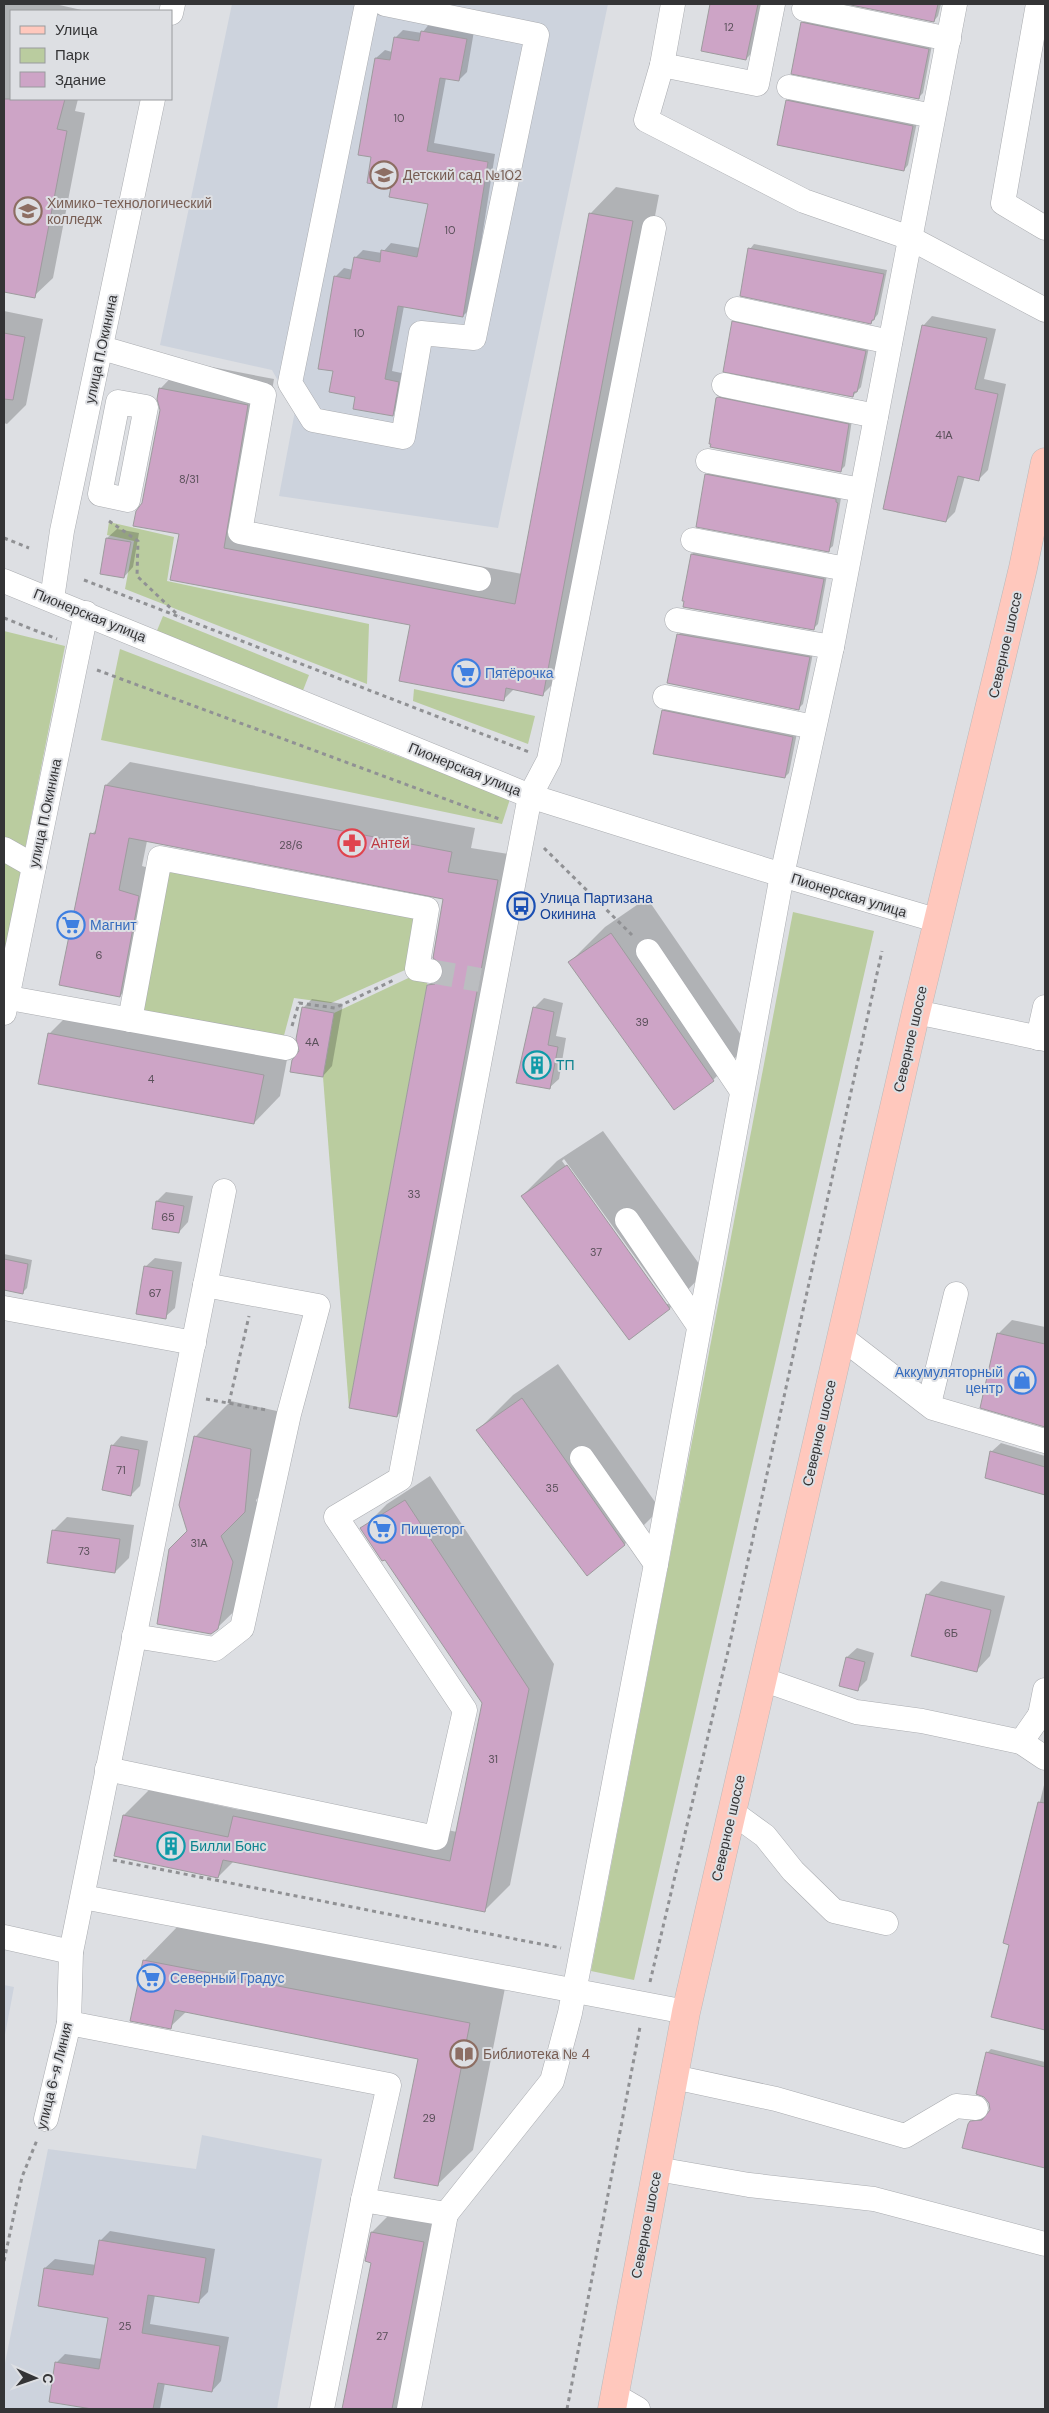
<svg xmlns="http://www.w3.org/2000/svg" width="1049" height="2413" viewBox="0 0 1049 2413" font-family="'DM Sans',sans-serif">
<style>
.built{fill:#cdd3dd}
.green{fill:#bacc9f}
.shadow{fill:#0003;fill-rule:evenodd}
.building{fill:#cda4c6;stroke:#9e9b9e}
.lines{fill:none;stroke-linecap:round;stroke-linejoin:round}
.minor-tunnel{stroke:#bbbdc0;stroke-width:24;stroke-dasharray:24 12;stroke-linecap:butt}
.minor-casing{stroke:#aaacb0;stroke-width:25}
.major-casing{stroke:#bababb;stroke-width:29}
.path{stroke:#909194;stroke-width:3;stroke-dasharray:4 4;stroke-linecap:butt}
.minor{stroke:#fff;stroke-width:24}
.major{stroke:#ffc8bd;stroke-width:28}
.labels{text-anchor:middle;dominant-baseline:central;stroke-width:4;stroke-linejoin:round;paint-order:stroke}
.number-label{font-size:11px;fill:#5a505a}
.education-label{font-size:14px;fill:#785e54;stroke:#dddfe3;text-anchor:start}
.street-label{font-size:14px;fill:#343436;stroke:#dddfe3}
.shop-label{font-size:14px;fill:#366cbe;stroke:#dddfe3;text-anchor:start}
.health-label{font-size:14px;fill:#be3a42;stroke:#dddfe3;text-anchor:start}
.transit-label{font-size:14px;fill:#164399;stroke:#dddfe3;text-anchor:start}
.culture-label{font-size:14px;fill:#0d838f;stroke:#dddfe3;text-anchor:start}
</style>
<rect width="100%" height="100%" fill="#dddfe3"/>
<g class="built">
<polygon points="232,4 608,4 498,528 279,496 295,411 272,370 160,345"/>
<polygon points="4,1985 14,1987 4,2040"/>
<polygon points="202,2135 322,2159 277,2409 4,2409 4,2368 48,2149 196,2169"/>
</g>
<g class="green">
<polygon points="109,522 174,537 167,581 369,624 367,684 125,589 134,541 107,535"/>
<polygon points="163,616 309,675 302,693 156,633"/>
<polygon points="4,631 65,646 4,956"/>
<polygon points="120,649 510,799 502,824 101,740"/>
<polygon points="414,689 535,716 528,744 413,701"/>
<polygon points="163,863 424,912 414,966 331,1003 294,998 282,1043 135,1017"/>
<polygon points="793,912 874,931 634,1980 591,1971"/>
<polygon points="419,973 429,974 349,1408 323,1077 334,1013"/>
</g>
<g class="shadow">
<polygon points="4,4 55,4 86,11 11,11 11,99 78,99 75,111 85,113 53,278 34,296 4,290"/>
<polygon points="712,4 785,4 781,24 746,59 702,50"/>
<polygon points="853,4 941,4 938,16 934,21"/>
<polygon points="807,19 932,45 923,93 918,98 803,23"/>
<polygon points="430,23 474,31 467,72 459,80 446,78 434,143 495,154 471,308 463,316 404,306 392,371 406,374 400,406 392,414 356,396 334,370 336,276 344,268 353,270 355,258 363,250 382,253 391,243 420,248 429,203 393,186 373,156 376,58 385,50 392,52 395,38 403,30 422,33"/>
<polygon points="791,97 917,122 908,165 904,170 787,101"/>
<polygon points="616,187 659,195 569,668 543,694 514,689 503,700 412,624 180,533 143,503 161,410 160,389 186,362 274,379 250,522 522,574 590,214"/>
<polygon points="754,244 887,270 878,314 871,323 750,249"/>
<polygon points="4,311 43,319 26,405 7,424 4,423"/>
<polygon points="932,316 996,329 984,379 1006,384 988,470 979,479 965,476 955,512 946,521 923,326"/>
<polygon points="737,318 869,347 861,387 853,396 733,322"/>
<polygon points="722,394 852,420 845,466 840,471 717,399"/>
<polygon points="711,471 840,495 839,498 841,498 833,546 828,550 706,475"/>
<polygon points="117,529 139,533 133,567 124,577 107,538"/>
<polygon points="696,550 827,575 818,624 813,629 685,600 692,554"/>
<polygon points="683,630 813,653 803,704 798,709 678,635"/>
<polygon points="667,707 797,733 789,773 785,777 663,711"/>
<polygon points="130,762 475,828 471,848 521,856 420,1392 397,1416 429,985 444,969 445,898 147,841 142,866 162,872 144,972 120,996 92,834 98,828 106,785"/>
<polygon points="647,898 748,1045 713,1080 570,962 605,927"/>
<polygon points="544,998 563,1003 556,1036 566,1038 559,1079 549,1088 534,1008"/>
<polygon points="312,999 343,1004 332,1066 323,1076 301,1051 303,1008"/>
<polygon points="76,1007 289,1049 280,1096 254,1123 49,1034"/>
<path d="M603,1131l102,141 -35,36 -41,30 -107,-142 35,-35zM564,1159l105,145h-3l-104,-143z"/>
<polygon points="166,1192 193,1196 188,1222 179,1232 157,1201"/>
<polygon points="4,1254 32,1260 27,1288 22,1293 4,1289"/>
<polygon points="155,1258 182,1262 175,1308 165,1317 145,1267"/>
<polygon points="1012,1320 1045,1327 1045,1425 982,1407 998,1334"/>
<polygon points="558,1364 660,1509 625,1544 587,1574 478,1430 513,1395"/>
<polygon points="231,1401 286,1413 280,1475 256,1500 267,1526 253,1593 217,1628 188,1531 195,1437"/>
<polygon points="121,1436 148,1441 140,1486 131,1495 112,1446"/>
<polygon points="1001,1443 1045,1456 1045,1494 987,1478 991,1452"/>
<polygon points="430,1476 554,1664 510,1885 485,1910 234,1861 218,1877 116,1855 124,1815 149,1790 240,1810 259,1791 457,1832 483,1703 386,1558 362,1529 387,1504"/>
<polygon points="67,1517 134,1525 129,1558 115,1572 53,1531"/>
<polygon points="941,1581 1005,1596 990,1656 976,1671 927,1595"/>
<polygon points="857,1648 874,1653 867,1680 858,1689 847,1657"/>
<polygon points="1045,1781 1045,2029 993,2016 1010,1944 1005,1943"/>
<polygon points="179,1925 505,1988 473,2150 437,2185 419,2058 187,2011 170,2027 144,1961"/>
<polygon points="991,2049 1045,2062 1045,2167 963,2147 969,2124 975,2117 986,2116 991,2110 987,2053"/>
<polygon points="398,2206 450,2216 412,2409 344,2409 373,2262 372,2232"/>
<polygon points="110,2231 215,2249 208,2292 198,2302 155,2295 150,2324 229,2337 221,2381 212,2391 165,2383 160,2409 98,2409 50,2401 56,2363 65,2354 102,2359 109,2317 45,2268 55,2259 96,2265 101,2240"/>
</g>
<g class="building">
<polygon points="710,4 758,4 746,60 701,51"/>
<polygon points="846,4 938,4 934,22"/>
<polygon points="801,22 929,49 919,99 791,74"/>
<polygon points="421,31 467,39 459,81 440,78 427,151 488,162 463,317 398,306 385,379 399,382 393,416 353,409 355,397 329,392 333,371 318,369 334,276 350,279 354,257 380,262 381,250 417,257 428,204 389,197 391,187 367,183 371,157 358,155 375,58 390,60 394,37 419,41"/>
<polygon points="4,99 65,99 57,129 67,131 35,298 4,292"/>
<polygon points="786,100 913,126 904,171 777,145"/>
<polygon points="589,213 633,221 543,696 506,688 504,701 399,681 410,625 170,580 179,534 133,526 136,511 142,503 160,410 157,399 159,388 248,405 224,548 515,604"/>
<polygon points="748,248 884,274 874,320 872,320 871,324 740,296"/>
<polygon points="732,321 866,351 857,392 854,392 853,397 723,372"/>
<polygon points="922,325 987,338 975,389 998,394 979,481 958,476 946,522 883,509"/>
<polygon points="4,333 25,337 13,400 4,399"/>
<polygon points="718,397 849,424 841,472 710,447 711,444 709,444 716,398"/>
<polygon points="705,474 836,499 836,502 838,503 829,552 696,527"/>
<polygon points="106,538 131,542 124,578 100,574"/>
<polygon points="691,554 824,579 814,630 683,607 684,601 682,601"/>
<polygon points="677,634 810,657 799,710 667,683"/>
<polygon points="662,710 793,737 785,778 653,754"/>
<polygon points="105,785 452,852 448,872 498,880 397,1417 349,1408 427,985 435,984 443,974 443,966 433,958 443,899 129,838 119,890 139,896 120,997 59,985 90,833 95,834"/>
<polygon points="611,933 714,1081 674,1110 568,962"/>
<polygon points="302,1007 334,1013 323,1077 290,1072 292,1060 299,1051 296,1039"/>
<polygon points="533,1007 554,1012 548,1045 558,1047 550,1089 516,1083"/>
<polygon points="48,1033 264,1075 254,1124 38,1084"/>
<polygon points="567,1165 670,1309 629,1340 521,1196"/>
<polygon points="156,1201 184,1206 179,1233 152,1229"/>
<polygon points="4,1259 28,1264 23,1294 4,1290"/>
<polygon points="144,1266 173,1271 166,1319 136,1314"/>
<polygon points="997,1333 1045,1344 1045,1427 980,1408"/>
<polygon points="522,1398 625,1545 587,1576 476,1430"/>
<polygon points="194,1436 251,1449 245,1512 221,1536 233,1562 218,1629 211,1634 157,1624 169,1549 187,1531 179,1505"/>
<polygon points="111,1445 139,1450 131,1496 102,1490"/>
<polygon points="990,1451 1045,1467 1045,1495 985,1478"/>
<polygon points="405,1500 529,1689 485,1912 223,1860 218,1878 114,1856 123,1815 228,1837 233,1816 450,1861 482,1703 385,1560 382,1561 360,1528"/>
<polygon points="52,1530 120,1539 115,1573 47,1563"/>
<polygon points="926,1594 991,1610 977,1672 911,1656"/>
<polygon points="846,1657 865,1662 858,1691 839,1686"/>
<polygon points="1038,1802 1045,1803 1045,2030 991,2017 1009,1945 1003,1943"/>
<polygon points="143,1960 470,2023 438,2186 394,2178 418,2059 175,2010 171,2029 130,2021"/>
<polygon points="986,2052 1045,2067 1045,2168 962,2148 968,2124 970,2121 982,2120 990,2110 989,2103 984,2097 976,2094"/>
<polygon points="371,2232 424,2242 392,2409 342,2409 371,2263 365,2261"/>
<polygon points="99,2240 206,2258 199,2303 148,2295 142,2333 220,2346 212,2392 158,2383 153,2409 92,2409 49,2402 55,2362 99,2369 108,2318 38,2306 44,2268 93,2275"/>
</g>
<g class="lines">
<polyline class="minor-tunnel" points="430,971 480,980"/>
<g class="minor-casing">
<g id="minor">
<polyline points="367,4 290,383 313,420 403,437 421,333 474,338 537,35 385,4"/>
<polyline points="673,4 662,65 757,84 773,4"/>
<polyline points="1038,4 1003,203 1045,228"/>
<polyline points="804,9 949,39"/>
<polyline points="171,13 173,4"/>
<polyline points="662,65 646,120 804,201 910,238 1045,310"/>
<polyline points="789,87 933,116"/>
<polyline points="737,309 890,342"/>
<polyline points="102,348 264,395 240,532 479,579"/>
<polyline points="724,385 876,416"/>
<polygon points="118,402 146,407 128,500 100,494"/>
<polyline points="708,461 861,490"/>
<polyline points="693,540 846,569"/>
<polyline points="4,581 530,796 782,875 939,921"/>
<polyline points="52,599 62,531 153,99"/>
<polyline points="677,620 832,647"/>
<polyline points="665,697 814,727"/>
<polyline points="4,849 34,866"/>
<polyline points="648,951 742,1091"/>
<polyline points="4,997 286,1048"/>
<polyline points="916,1012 1045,1039"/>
<polyline points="4,1013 86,613"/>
<polyline points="130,1020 160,858 427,909 417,969 430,971"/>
<polyline points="1038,1038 1045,1007"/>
<polyline points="627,1220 699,1326"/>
<polyline points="4,1308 194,1343"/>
<polyline points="841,1337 933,1408 1045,1441"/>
<polyline points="929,1404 956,1294"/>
<polyline points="582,1458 656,1564"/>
<polyline points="134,1636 215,1649 242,1628 289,1414 318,1306 205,1285"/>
<polyline points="762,1679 856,1712 922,1721 1021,1742 1045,1758"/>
<polyline points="1040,1715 1045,1690"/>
<polyline points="1021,1742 1040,1715 1045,1716"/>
<polyline points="107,1769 436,1838 465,1710 336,1517 400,1479 530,796 549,760 654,228"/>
<polyline points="732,1812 765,1836 793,1871 834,1911 886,1923"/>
<polyline points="83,1897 686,2012"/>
<polyline points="4,1937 71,1952"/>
<polyline points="69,2023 389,2085 363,2200"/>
<polyline points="674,2077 776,2099 905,2136 956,2106 976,2108"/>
<polyline points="46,2119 69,2023 71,1952 224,1191"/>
<polyline points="657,2169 749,2185 874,2199 1045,2244"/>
<polyline points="614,2395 638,2409"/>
<polyline points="322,2409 363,2200 446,2214 552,2081 570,2013 656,1564 782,875 832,647 955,4"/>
<polyline points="409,2409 446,2214"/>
</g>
</g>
<g class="major-casing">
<polyline id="major" points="612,2409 686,2012 916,1012 1023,568 1045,462"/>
</g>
<g class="path">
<polyline points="109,521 138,541 137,576 179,616"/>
<polyline points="4,538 29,548"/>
<polyline points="84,580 529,752"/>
<polyline points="4,618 57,639"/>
<polyline points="97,670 502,820"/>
<polyline points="544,848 632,935"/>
<polyline points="292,1026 299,1003 335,1008 396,979"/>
<polyline points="206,1399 266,1410"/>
<polyline points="229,1403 249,1316"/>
<polyline points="113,1860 561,1948"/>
<polyline points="650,1982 729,1647 882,951"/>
<polyline points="4,2261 22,2177 37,2140"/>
<polyline points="567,2409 640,2027"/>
</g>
<use href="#minor" class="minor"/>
<use href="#major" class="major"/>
</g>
<defs>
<g id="school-ring" transform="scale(1.4375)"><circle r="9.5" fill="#dddfe3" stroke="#8d6e63" stroke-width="1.5"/><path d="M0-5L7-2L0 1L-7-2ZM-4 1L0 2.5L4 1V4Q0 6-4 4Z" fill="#8d6e63"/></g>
<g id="university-ring" transform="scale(1.4375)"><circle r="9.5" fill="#dddfe3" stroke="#8d6e63" stroke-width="1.5"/><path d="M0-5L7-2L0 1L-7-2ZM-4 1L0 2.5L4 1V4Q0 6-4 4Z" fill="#8d6e63"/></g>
<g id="supermarket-ring" transform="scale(1.4375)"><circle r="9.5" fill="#dddfe3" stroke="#3f7fe0" stroke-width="1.5"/><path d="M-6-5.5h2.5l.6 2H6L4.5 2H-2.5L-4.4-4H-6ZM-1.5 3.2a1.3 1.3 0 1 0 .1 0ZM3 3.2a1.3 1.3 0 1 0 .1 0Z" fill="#3f7fe0"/></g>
<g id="pharmacy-ring" transform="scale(1.4375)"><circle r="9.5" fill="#dddfe3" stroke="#e0444e" stroke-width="1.5"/><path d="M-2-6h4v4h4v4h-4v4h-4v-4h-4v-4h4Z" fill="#e0444e"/></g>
<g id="bus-ring" transform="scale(1.4375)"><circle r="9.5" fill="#dddfe3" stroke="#1a4fb4" stroke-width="1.5"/><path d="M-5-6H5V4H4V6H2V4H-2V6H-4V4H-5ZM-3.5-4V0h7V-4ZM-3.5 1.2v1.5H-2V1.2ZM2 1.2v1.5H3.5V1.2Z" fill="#1a4fb4"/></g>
<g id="building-ring" transform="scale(1.4375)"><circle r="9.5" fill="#dddfe3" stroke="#0f9aa8" stroke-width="1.5"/><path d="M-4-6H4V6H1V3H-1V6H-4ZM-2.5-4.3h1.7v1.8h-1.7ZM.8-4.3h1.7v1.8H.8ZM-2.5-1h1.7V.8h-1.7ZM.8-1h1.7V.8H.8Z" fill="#0f9aa8"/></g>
<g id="shop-ring" transform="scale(1.4375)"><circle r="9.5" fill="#dddfe3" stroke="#3f7fe0" stroke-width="1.5"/><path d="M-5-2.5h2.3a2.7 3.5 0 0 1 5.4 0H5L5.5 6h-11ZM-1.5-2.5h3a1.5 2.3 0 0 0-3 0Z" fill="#3f7fe0"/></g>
<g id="library-ring" transform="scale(1.4375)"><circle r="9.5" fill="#dddfe3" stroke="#8d6e63" stroke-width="1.5"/><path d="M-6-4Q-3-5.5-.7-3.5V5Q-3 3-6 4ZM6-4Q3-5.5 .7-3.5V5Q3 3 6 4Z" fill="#8d6e63"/></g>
</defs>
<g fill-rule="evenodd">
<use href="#school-ring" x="384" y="175"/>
<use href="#university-ring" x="28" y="211"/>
<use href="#supermarket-ring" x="466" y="673"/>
<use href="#pharmacy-ring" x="352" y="843"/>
<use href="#bus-ring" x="521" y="906"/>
<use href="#supermarket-ring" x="71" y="925"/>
<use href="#building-ring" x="537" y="1065"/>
<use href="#shop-ring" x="1022" y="1380"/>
<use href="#supermarket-ring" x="382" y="1529"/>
<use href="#building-ring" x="171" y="1846"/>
<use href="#supermarket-ring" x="151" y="1978"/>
<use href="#library-ring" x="464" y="2054"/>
</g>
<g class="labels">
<g class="number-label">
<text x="729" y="27">12</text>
<text x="399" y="118">10</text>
<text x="450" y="230">10</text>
<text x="359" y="333">10</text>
<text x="944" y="435">41А</text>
<text x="189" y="479">8/31</text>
<text x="291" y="845">28/6</text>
<text x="99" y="955">6</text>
<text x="642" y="1022">39</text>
<text x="312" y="1042">4А</text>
<text x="151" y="1079">4</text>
<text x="414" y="1194">33</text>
<text x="168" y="1217">65</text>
<text x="596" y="1252">37</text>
<text x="155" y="1293">67</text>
<text x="121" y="1470">71</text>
<text x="552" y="1488">35</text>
<text x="199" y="1543">31А</text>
<text x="84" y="1551">73</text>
<text x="951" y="1633">6Б</text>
<text x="493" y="1759">31</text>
<text x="429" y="2118">29</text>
<text x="125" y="2326">25</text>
<text x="382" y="2336">27</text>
</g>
<g class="education-label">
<text x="403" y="175">Детский сад №102</text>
<text x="47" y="203">Химико-технологический<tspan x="47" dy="16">колледж</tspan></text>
<text x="483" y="2054">Библиотека № 4</text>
</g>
<g class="street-label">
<text transform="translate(101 349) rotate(-78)">улица П.Окинина</text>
<text transform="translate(90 615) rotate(22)">Пионерская улица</text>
<text transform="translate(1005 645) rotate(-77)">Северное шоссе</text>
<text transform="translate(465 769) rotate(22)">Пионерская улица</text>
<text transform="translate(45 813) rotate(-78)">улица П.Окинина</text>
<text transform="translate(849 895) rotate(17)">Пионерская улица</text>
<text transform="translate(910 1039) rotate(-77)">Северное шоссе</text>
<text transform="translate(819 1433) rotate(-77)">Северное шоссе</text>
<text transform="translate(728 1828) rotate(-77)">Северное шоссе</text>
<text transform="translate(54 2076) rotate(-76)">улица 6-я Линия</text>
<text transform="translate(646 2225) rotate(-79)">Северное шоссе</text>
</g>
<g class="shop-label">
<text x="485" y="673">Пятёрочка</text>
<text x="90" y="925">Магнит</text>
<text x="1003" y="1372" text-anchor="end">Аккумуляторный<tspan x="1003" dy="16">центр</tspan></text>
<text x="401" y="1529">Пищеторг</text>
<text x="170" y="1978">Северный Градус</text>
</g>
<g class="health-label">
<text x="371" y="843">Антей</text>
</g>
<g class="transit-label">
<text x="540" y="898">Улица Партизана<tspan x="540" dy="16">Окинина</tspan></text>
</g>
<g class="culture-label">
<text x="556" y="1065">ТП</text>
<text x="190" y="1846">Билли Бонс</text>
</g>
</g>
<rect width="1049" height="2413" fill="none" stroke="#343436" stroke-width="10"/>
<rect x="10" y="10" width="162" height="90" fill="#dddfe3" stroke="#999b9e"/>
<rect x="20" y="26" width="25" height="8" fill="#ffc8bd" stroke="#999b9e"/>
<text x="55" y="35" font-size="15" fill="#343436">Улица</text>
<rect x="20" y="48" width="25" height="15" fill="#bacc9f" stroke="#999b9e"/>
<text x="55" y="60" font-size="15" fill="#343436">Парк</text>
<rect x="20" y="72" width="25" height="15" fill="#cda4c6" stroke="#999b9e"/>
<text x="55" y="85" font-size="15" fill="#343436">Здание</text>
<g transform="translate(35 2378) rotate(92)" stroke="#dddfe3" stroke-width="4" paint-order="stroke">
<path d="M0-4L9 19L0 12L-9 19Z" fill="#343436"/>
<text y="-8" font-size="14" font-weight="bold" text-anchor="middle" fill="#343436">С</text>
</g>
</svg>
